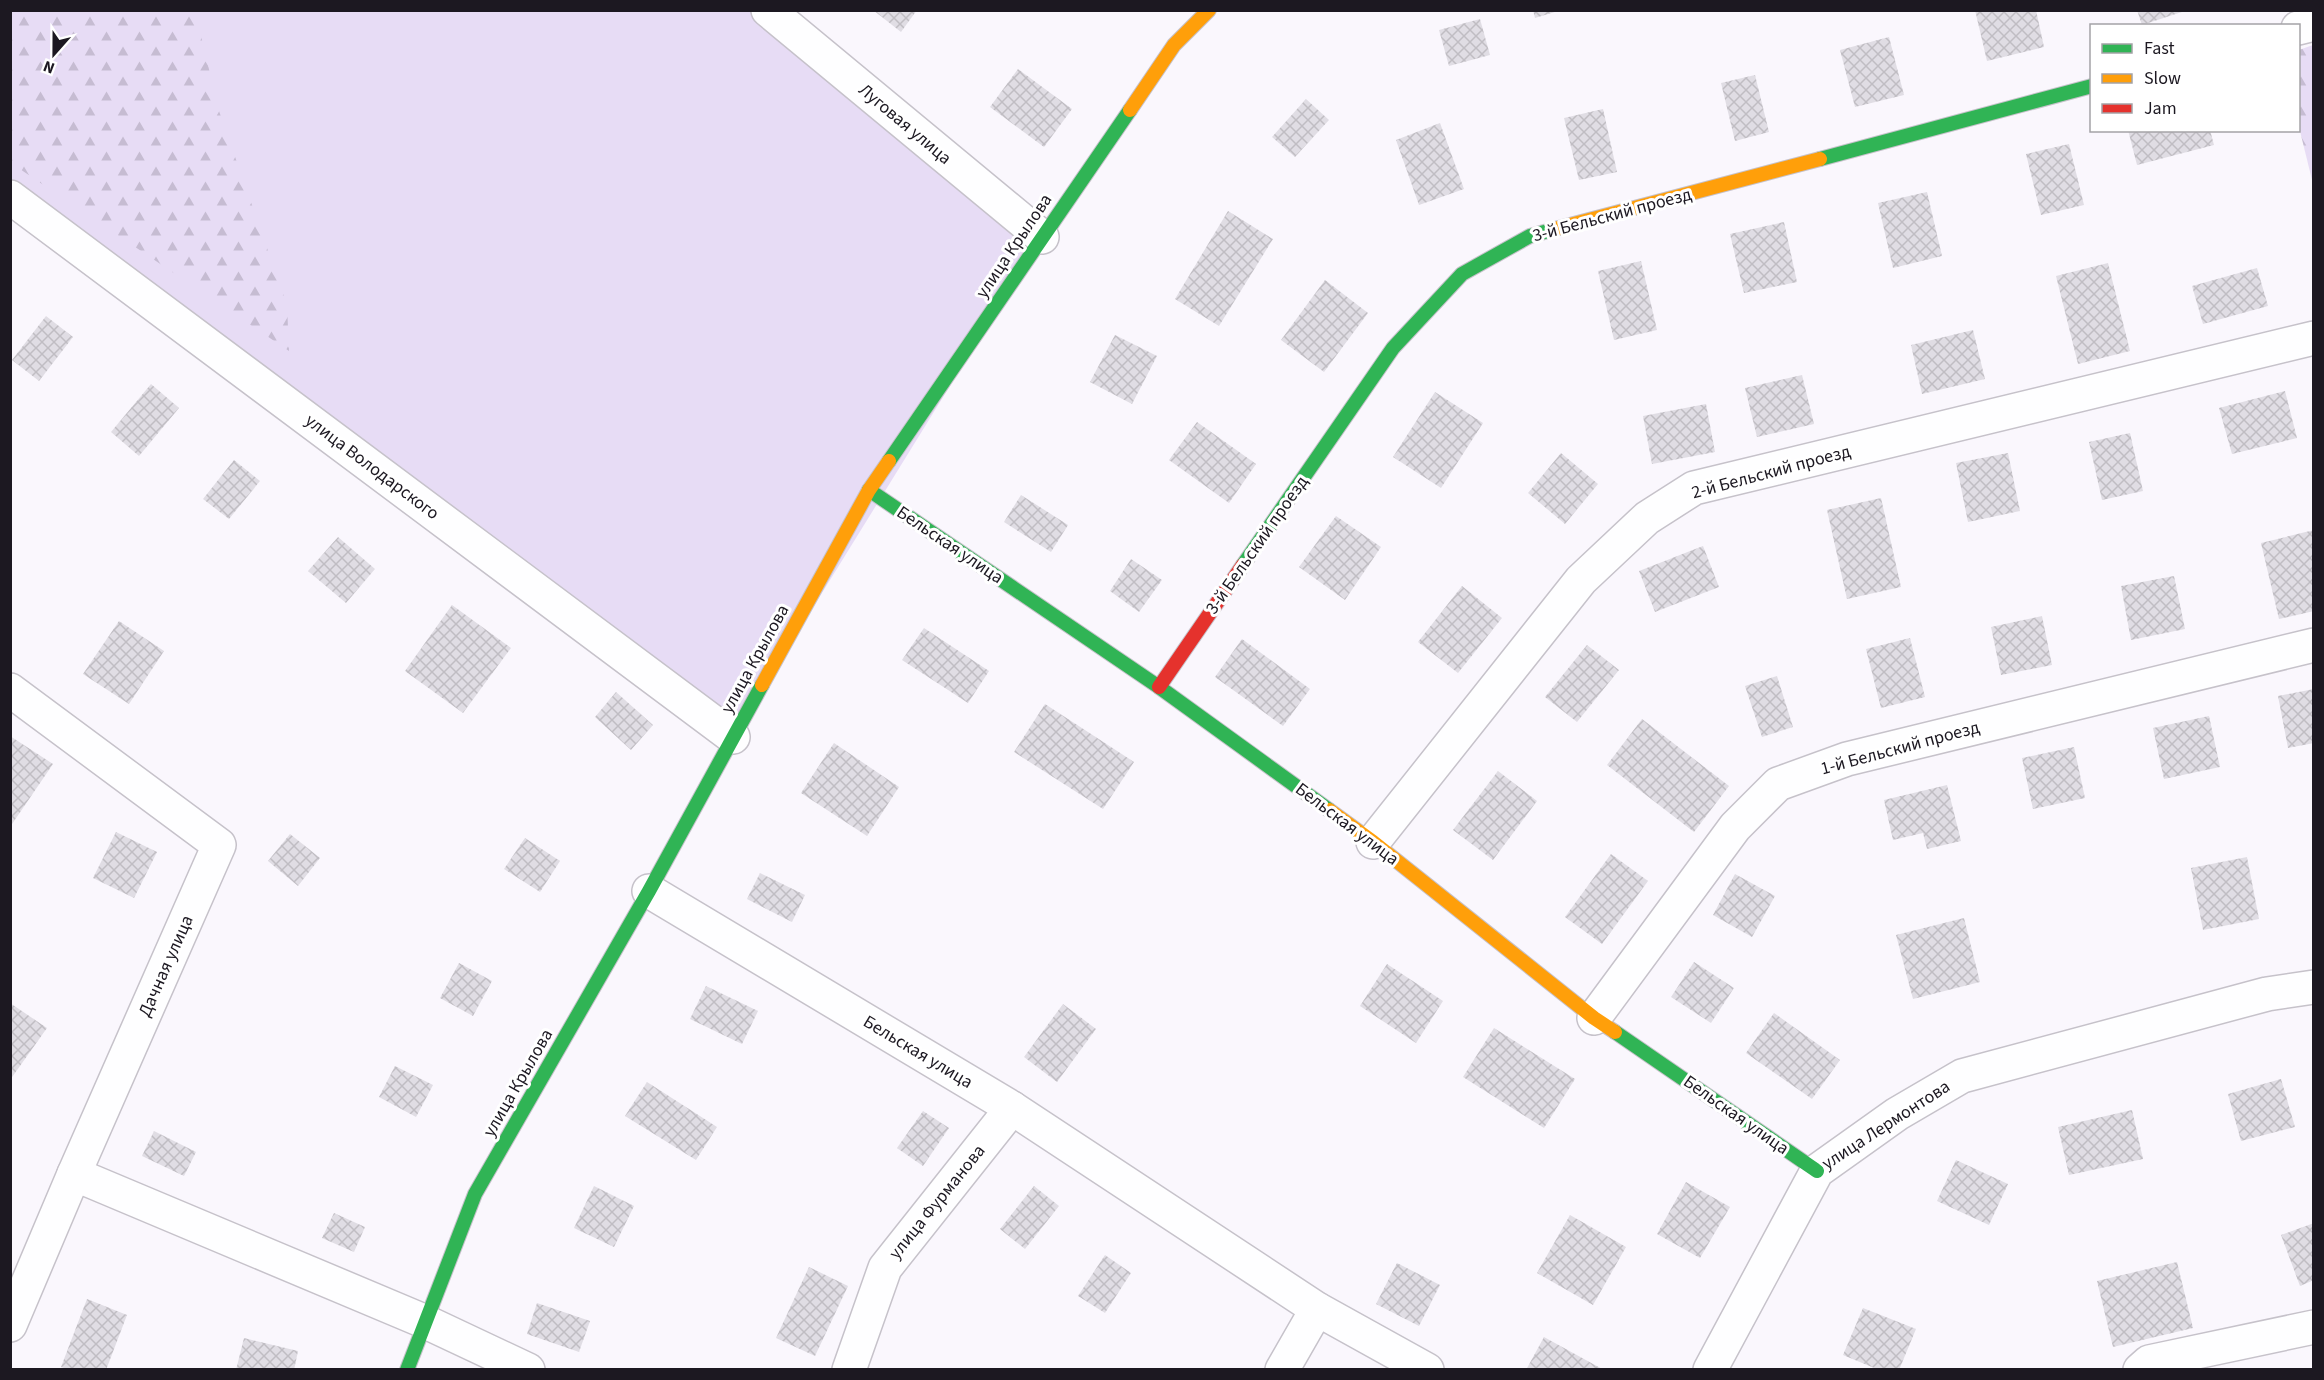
<svg xmlns="http://www.w3.org/2000/svg" width="2324" height="1380" viewBox="0 0 2324 1380" font-family="'Source Sans 3',sans-serif">
<style>
.green{fill:#e7dcf5}
.forest{fill:url(#forest-firs)}
.building{fill:url(#building-cross-hatch)}
.lines{fill:none;stroke-linecap:round;stroke-linejoin:round}
.street-casing{stroke:#c6c2ca;stroke-width:36}
.fast-casing{stroke:#c6c2ca;stroke-width:16}
.slow-casing{stroke:#c6c2ca;stroke-width:16}
.jam-casing{stroke:#c6c2ca;stroke-width:16}
.street{stroke:#fefeff;stroke-width:33}
.fast{stroke:#30b455;stroke-width:14}
.slow{stroke:#ff9f0a;stroke-width:14}
.jam{stroke:#e5322d;stroke-width:14}
.labels{text-anchor:middle;dominant-baseline:central;stroke-width:6;stroke-linejoin:round;paint-order:stroke}
.street-label{font-size:18px;fill:#1c1821;stroke:#fff}
</style>
<defs>
<pattern id="forest-firs" width="22" height="20" patternUnits="userSpaceOnUse" patternTransform="scale(1.5)"><rect width="22" height="20" fill="#e7dcf5"/><path d="M5 1l3.5 6h-7zM16 11l3.5 6h-7z" fill="#c6bcd2"/></pattern>
<pattern id="building-cross-hatch" width="8" height="8" patternUnits="userSpaceOnUse" patternTransform="scale(1.5)"><rect width="8" height="8" fill="#e0dde4"/><path d="M0 0l8 8M0 8l8-8" fill="none" stroke="#c0bdc3"/></pattern>
</defs>
<rect width="100%" height="100%" fill="#faf7fd"/>
<polygon class="green" points="10,11 768,11 1042,237 733,737 11,197"/>
<g class="forest">
<polygon points="10,11 195,11 219,111 287,305 289,351 11,163"/>
<polygon points="2313,45 2314,45 2313,184 2299,127 2299,50"/>
</g>
<g class="building">
<polygon points="873,10 917,10 901,32"/>
<polygon points="1533,10 1558,10 1558,11 1535,18"/>
<polygon points="1975,10 2036,10 2044,47 1987,61"/>
<polygon points="2137,10 2184,10 2185,11 2142,25"/>
<polygon points="1480,19 1490,55 1449,66 1439,30"/>
<polygon points="1889,37 1904,95 1855,107 1840,50"/>
<polygon points="1018,69 1072,109 1044,147 990,107"/>
<polygon points="1755,75 1769,132 1735,141 1721,83"/>
<polygon points="1306,99 1329,120 1295,157 1272,137"/>
<polygon points="1603,109 1617,172 1579,180 1564,118"/>
<polygon points="1440,123 1464,189 1419,205 1396,140"/>
<polygon points="2128,130 2210,130 2214,145 2137,165"/>
<polygon points="2069,144 2084,205 2041,215 2026,154"/>
<polygon points="1927,192 1942,256 1893,268 1878,203"/>
<polygon points="1228,211 1273,239 1219,326 1175,299"/>
<polygon points="1784,222 1797,282 1744,293 1730,234"/>
<polygon points="1641,261 1657,330 1614,340 1598,271"/>
<polygon points="2108,263 2130,351 2078,364 2056,276"/>
<polygon points="2257,268 2268,306 2203,324 2192,286"/>
<polygon points="1325,280 1368,313 1324,372 1281,340"/>
<polygon points="46,316 73,337 39,381 12,360"/>
<polygon points="1973,330 1985,379 1922,394 1911,345"/>
<polygon points="1115,335 1157,356 1132,404 1090,382"/>
<polygon points="1802,375 1814,424 1757,437 1745,388"/>
<polygon points="151,384 179,408 139,456 111,432"/>
<polygon points="2285,391 2297,438 2232,454 2219,408"/>
<polygon points="1435,392 1483,423 1441,488 1393,457"/>
<polygon points="1706,404 1715,452 1652,464 1643,416"/>
<polygon points="1197,422 1256,464 1229,503 1169,460"/>
<polygon points="2130,433 2143,491 2102,500 2089,442"/>
<polygon points="1561,453 1598,484 1565,524 1528,493"/>
<polygon points="2008,453 2020,511 1968,522 1956,463"/>
<polygon points="234,460 260,481 229,519 203,499"/>
<polygon points="1021,495 1068,525 1051,552 1004,522"/>
<polygon points="1881,498 1901,587 1847,599 1827,510"/>
<polygon points="1336,516 1381,547 1345,600 1299,567"/>
<polygon points="2314,530 2314,611 2279,619 2261,543"/>
<polygon points="338,537 375,569 346,603 308,571"/>
<polygon points="1703,546 1719,587 1655,612 1639,571"/>
<polygon points="1131,559 1162,580 1139,612 1110,591"/>
<polygon points="2174,576 2185,629 2131,640 2121,586"/>
<polygon points="1462,586 1502,618 1458,673 1418,642"/>
<polygon points="452,605 511,648 463,713 405,671"/>
<polygon points="2042,616 2052,665 2001,675 1991,627"/>
<polygon points="119,621 164,651 129,704 83,674"/>
<polygon points="924,628 989,671 968,703 902,660"/>
<polygon points="1910,638 1925,697 1881,708 1866,649"/>
<polygon points="1242,639 1310,689 1283,726 1215,677"/>
<polygon points="1587,645 1619,670 1577,722 1545,697"/>
<polygon points="1777,676 1793,727 1762,737 1745,686"/>
<polygon points="2314,689 2314,743 2288,748 2278,696"/>
<polygon points="616,692 653,725 631,750 595,717"/>
<polygon points="1045,704 1134,762 1103,809 1014,752"/>
<polygon points="2209,716 2220,767 2164,779 2153,728"/>
<polygon points="1642,719 1729,786 1694,832 1607,765"/>
<polygon points="10,736 53,764 10,827"/>
<polygon points="834,743 899,787 867,836 801,793"/>
<polygon points="2074,747 2085,798 2033,809 2022,758"/>
<polygon points="1498,771 1537,801 1493,860 1453,830"/>
<polygon points="1947,785 1961,841 1927,849 1923,833 1893,840 1884,800"/>
<polygon points="116,832 157,852 134,898 93,878"/>
<polygon points="290,834 320,858 298,886 268,861"/>
<polygon points="525,838 560,861 540,892 504,869"/>
<polygon points="1611,854 1648,881 1602,944 1565,917"/>
<polygon points="2247,857 2259,919 2203,930 2191,868"/>
<polygon points="760,873 805,895 792,922 747,899"/>
<polygon points="1735,874 1775,896 1752,937 1713,915"/>
<polygon points="1964,918 1980,982 1913,999 1896,935"/>
<polygon points="1694,962 1734,988 1711,1023 1671,997"/>
<polygon points="459,963 492,981 473,1016 440,998"/>
<polygon points="1387,964 1443,1001 1416,1043 1360,1006"/>
<polygon points="706,986 758,1011 742,1044 690,1019"/>
<polygon points="10,1003 47,1028 10,1080"/>
<polygon points="1063,1004 1096,1029 1057,1082 1024,1057"/>
<polygon points="1774,1013 1840,1060 1812,1099 1746,1053"/>
<polygon points="1494,1028 1575,1079 1544,1128 1463,1077"/>
<polygon points="395,1066 433,1085 416,1117 379,1097"/>
<polygon points="2281,1079 2295,1127 2241,1141 2228,1094"/>
<polygon points="647,1082 717,1127 696,1160 625,1116"/>
<polygon points="2132,1110 2143,1159 2069,1175 2058,1127"/>
<polygon points="923,1111 949,1128 923,1166 897,1148"/>
<polygon points="154,1131 196,1152 184,1176 142,1156"/>
<polygon points="1956,1160 2008,1184 1989,1225 1937,1201"/>
<polygon points="1686,1182 1730,1207 1700,1258 1657,1234"/>
<polygon points="594,1186 634,1206 614,1247 574,1228"/>
<polygon points="1034,1186 1059,1206 1025,1249 1000,1229"/>
<polygon points="334,1213 365,1227 354,1252 322,1238"/>
<polygon points="1570,1215 1626,1247 1593,1305 1537,1273"/>
<polygon points="2314,1223 2314,1280 2300,1286 2281,1235"/>
<polygon points="1105,1255 1131,1273 1105,1313 1078,1296"/>
<polygon points="2177,1262 2193,1328 2113,1347 2097,1281"/>
<polygon points="1397,1263 1440,1285 1419,1326 1376,1304"/>
<polygon points="809,1267 848,1286 815,1356 776,1338"/>
<polygon points="87,1299 127,1315 106,1370 69,1370 61,1367"/>
<polygon points="537,1303 590,1321 579,1352 527,1334"/>
<polygon points="1863,1308 1916,1329 1899,1370 1879,1370 1843,1355"/>
<polygon points="1544,1337 1604,1370 1526,1370"/>
<polygon points="244,1338 298,1351 294,1370 236,1370"/>
</g>
<g class="lines">
<g class="street-casing">
<g id="street">
<polyline points="768,10 1042,237"/>
<polyline points="2298,28 2314,24"/>
<polyline points="10,197 733,737"/>
<polyline points="10,690 219,845 74,1174 10,1325"/>
<polyline points="1373,842 1581,580 1647,518 1694,488 2314,338"/>
<polyline points="649,891 1012,1108 1317,1309 1427,1370"/>
<polyline points="1594,1018 1735,827 1778,784 1847,759 2314,645"/>
<polyline points="74,1174 426,1322 528,1370"/>
<polyline points="849,1370 885,1268 1012,1108"/>
<polyline points="1282,1370 1317,1309"/>
<polyline points="1710,1370 1817,1171 1897,1114 1962,1076 2267,994 2314,987"/>
<polyline points="2140,1370 2149,1362 2314,1327"/>
</g>
</g>
<g class="fast-casing">
<g id="fast">
<polyline points="1820,159 2092,86"/>
<polyline points="889,461 1130,110"/>
<polyline points="869,490 1159,687 1329,810"/>
<polyline points="1243,565 1393,348 1462,274 1530,236 1555,229"/>
<polyline points="1615,1032 1817,1171"/>
<polyline points="407,1370 475,1194 649,891 762,685"/>
</g>
</g>
<g class="slow-casing">
<g id="slow">
<polyline points="1130,110 1174,45 1209,10"/>
<polyline points="1555,229 1820,159"/>
<polyline points="762,685 869,490 889,461"/>
<polyline points="1329,810 1373,842 1594,1018 1615,1032"/>
</g>
</g>
<g class="jam-casing">
<polyline id="jam" points="1159,687 1243,565"/>
</g>
<use href="#street" class="street"/>
<use href="#fast" class="fast"/>
<use href="#slow" class="slow"/>
<use href="#jam" class="jam"/>
</g>
<g class="labels">
<g class="street-label">
<text transform="translate(905 124) rotate(40)">Луговая улица</text>
<text transform="translate(1612 215) rotate(-15)">3-й Бельский проезд</text>
<text transform="translate(1014 246) rotate(-56)">улица Крылова</text>
<text transform="translate(372 467) rotate(37)">улица Володарского</text>
<text transform="translate(1771 472) rotate(-15)">2-й Бельский проезд</text>
<text transform="translate(950 545) rotate(34)">Бельская улица</text>
<text transform="translate(1257 545) rotate(-55)">3-й Бельский проезд</text>
<text transform="translate(755 659) rotate(-61)">улица Крылова</text>
<text transform="translate(1900 748) rotate(-15)">1-й Бельский проезд</text>
<text transform="translate(1347 824) rotate(37)">Бельская улица</text>
<text transform="translate(166 966) rotate(-66)">Дачная улица</text>
<text transform="translate(918 1052) rotate(31)">Бельская улица</text>
<text transform="translate(518 1083) rotate(-60)">улица Крылова</text>
<text transform="translate(1736 1115) rotate(35)">Бельская улица</text>
<text transform="translate(1886 1125) rotate(-33)">улица Лермонтова</text>
<text transform="translate(937 1202) rotate(-51)">улица Фурманова</text>
</g>
</g>
<rect width="2324" height="1380" fill="none" stroke="#1c1821" stroke-width="24"/>
<rect x="2090" y="24" width="210" height="108" fill="#ffffff" stroke="#a4a3a6" stroke-width="1.5"/>
<rect x="2102" y="44" width="30" height="9" fill="#30b455" stroke="#a4a3a6" stroke-width="1.5"/>
<text x="2144" y="54" font-size="18" fill="#1c1821">Fast</text>
<rect x="2102" y="74" width="30" height="9" fill="#ff9f0a" stroke="#a4a3a6" stroke-width="1.5"/>
<text x="2144" y="84" font-size="18" fill="#1c1821">Slow</text>
<rect x="2102" y="104" width="30" height="9" fill="#e5322d" stroke="#a4a3a6" stroke-width="1.5"/>
<text x="2144" y="114" font-size="18" fill="#1c1821">Jam</text>
<g transform="translate(54 54) rotate(201)" stroke="#ffffff" stroke-width="4.5" paint-order="stroke">
<path d="M0-4.5L10 22L0 15L-10 22Z" fill="#1c1821"/>
<text y="-9" font-size="16" font-weight="bold" text-anchor="middle" fill="#1c1821">N</text>
</g>
</svg>
